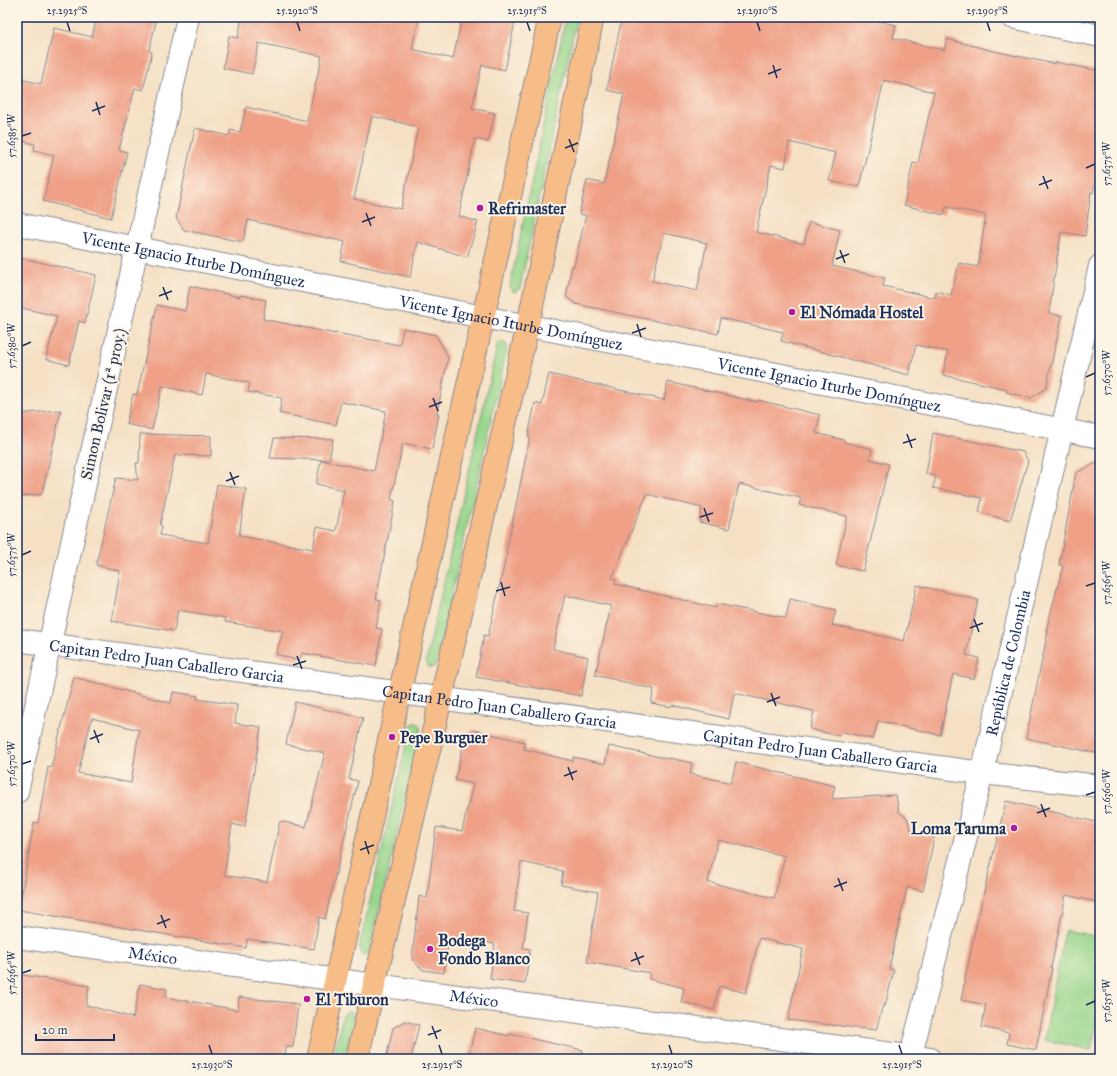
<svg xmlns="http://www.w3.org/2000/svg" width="1117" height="1076" viewBox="0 0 1117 1076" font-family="'IM FELL Great Primer',serif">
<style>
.green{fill:#98d68b;stroke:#5a8274}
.building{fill:#efa087;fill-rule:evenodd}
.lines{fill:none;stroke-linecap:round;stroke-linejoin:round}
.street-casing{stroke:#888891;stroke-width:24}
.primary-casing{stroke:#888891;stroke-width:24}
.street{stroke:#fff;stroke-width:22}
.primary{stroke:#f7bd88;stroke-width:22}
.ticks{fill:none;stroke:#1b2f5e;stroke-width:1.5}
.poi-dot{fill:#b5179e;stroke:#fcf5e5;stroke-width:1.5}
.labels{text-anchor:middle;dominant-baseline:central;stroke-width:4;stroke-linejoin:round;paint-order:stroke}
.poi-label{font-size:16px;font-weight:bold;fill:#1b2f5e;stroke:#fcf5e5;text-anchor:start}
.street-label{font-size:16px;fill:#1b2f5e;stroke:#fcf5e5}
.neatline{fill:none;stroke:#1b2f5e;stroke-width:1.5}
.ticks-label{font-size:10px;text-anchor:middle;fill:#1b2f5e}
</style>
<rect width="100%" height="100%" fill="#fcf5e5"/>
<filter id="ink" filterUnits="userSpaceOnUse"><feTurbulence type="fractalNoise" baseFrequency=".025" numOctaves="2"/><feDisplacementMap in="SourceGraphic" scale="8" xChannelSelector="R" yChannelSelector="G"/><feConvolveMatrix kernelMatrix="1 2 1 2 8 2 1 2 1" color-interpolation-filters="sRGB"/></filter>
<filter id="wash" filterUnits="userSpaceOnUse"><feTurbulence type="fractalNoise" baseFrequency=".012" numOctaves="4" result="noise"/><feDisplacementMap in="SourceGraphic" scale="16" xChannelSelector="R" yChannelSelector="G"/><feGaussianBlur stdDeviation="0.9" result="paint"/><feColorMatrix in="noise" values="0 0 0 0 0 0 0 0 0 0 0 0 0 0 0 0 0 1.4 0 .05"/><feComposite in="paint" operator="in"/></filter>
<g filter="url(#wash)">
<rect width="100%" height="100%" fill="#f5e0c4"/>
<g class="green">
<polygon points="566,17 577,17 520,288 515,292 510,289 510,286"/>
<polygon points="502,341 506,344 507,349 436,664 434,667 428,667 426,661 497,346 498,342"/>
<path d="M415,723c5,0 6,3 6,7l-51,220 -2,3 -4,2 -3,-1 -2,-6 51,-220 2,-4z"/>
<polygon points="1065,930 1100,937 1100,1006 1091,1050 1044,1040"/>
<polygon points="349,1011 352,1012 354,1018 345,1059 333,1059 343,1015 346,1012"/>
</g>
<g id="blocks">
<g class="building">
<polygon points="97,17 157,17 149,51 152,52 143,90 135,88 119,150 127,152 111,218 43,201 54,155 34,150 35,144 19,140 22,127 17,126 17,78 41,84 54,28 92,37"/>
<path d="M242,17h177l-7,32 41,10 9,-42h54l-11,53 -23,-5 -10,43 23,5 -7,29 -13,-3 -16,77 19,6 -11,35 -49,-15 -8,35 -69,-16 4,-19 -97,-22 -5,22 -59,-12 -8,-12 19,-90 34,8 1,-6 10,2 6,-25 61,14 15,-65 -63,-13 -7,31 -29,-6 6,-32 9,2zM372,116l46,11 -17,82 -47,-10z"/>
<path d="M622,17h239l35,8 -3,13 51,12 3,-11 42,11 66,14v-2l45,9v89l-7,33 -2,-1 -6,44 -24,-4 -12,81 13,3 -16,72 -15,10 -25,-6 1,-3 -64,-14 5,-23 -32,-7 -7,30 -128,-34 2,-9 -62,-14 -3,16 -142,-30 -10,-7 6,-31h2l12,-51 -7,-1 8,-34 17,4 20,-90 -17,-4zM884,80l50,12 -16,71 -5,-1 -9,43 40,10 2,-8 40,8 -8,52 -19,-4 -8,32 -15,-4 -1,7 -52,-12 2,-8 -53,-12 8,-36 -31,-8 -5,22 -48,-12 15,-67 14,3 4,-26 47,11 -7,28 30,6zM664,233l43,10 -10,48 -45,-10z"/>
<polygon points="17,257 96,275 85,323 79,321 69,365 46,359 57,316 17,307"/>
<polygon points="190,286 240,297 240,295 266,300 263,319 336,334 336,333 400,345 403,328 436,335 448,357 437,414 439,415 432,449 403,443 391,499 395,501 376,599 381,600 376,628 382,629 376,666 302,653 299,661 276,654 283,631 225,622 226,618 178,610 174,631 112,621 120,571 96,565 116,478 138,480 136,463 139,463 140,434 211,436 211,456 175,455 160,525 162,526 160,535 208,543 217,484 246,489 239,536 313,549 317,527 336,531 344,490 316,484 321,460 374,471 386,411 341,402 336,425 279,413 282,398 248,392 250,383 206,374 202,395 162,386 152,430 126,424 133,394 137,395 157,305 185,311"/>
<polygon points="549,374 664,400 668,382 757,402 758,400 820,415 816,433 844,440 844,442 872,449 870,459 889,464 863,571 836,565 847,516 799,505 801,498 739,484 729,529 699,522 702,508 647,494 612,578 616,579 615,584 716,608 717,604 786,618 790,599 836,610 832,625 904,641 917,585 978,600 966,655 979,658 974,679 953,674 940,735 878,721 873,739 843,732 839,736 810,729 814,711 734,693 729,719 672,705 671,707 651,703 654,689 595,675 611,606 565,595 553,649 588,657 581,696 476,677 484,635 488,636 507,553 506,553 530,437 528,437 535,403 542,405"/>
<polygon points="61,410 42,494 17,497 17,414"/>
<polygon points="933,433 1023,452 1028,461 1010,521 979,512 982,498 933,488 936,476 926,474"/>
<polygon points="274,438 333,439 329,460 270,458"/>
<polygon points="1100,461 1100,754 1026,738 1048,631 1046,631 1063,566 1059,565 1076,473"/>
<path d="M74,677l97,26 2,-11 25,4 -1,3 40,6 -2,18 26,4 -16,100 -13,-3 -8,51 43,7 13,-61 26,6 19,-74 -39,-9 9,-42 68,16 -14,61 9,2 -33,138 -6,-2 -5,32 -67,-10 -1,9 -227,-38 15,-88 4,1 10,-56 3,1zM92,718l47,12 -8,53 -53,-10z"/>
<path d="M473,730l52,12 -1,7 49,12v-4l32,7 4,-18 60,13v-1l23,5 -2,11 41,9 5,-21 99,24 -3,13 64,-4 3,17 8,6 4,12 23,8 -11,53 -16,-4 -18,82 5,1 -9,36 -2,-1 -7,25 -88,-10 15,-71 -44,-11 -13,55 -27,-7 -5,24 -33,-8 3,-14 -35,-9 1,-6 -63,-11 11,-70 -37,-7 2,-14 -42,-9 -7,49 14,2 -5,35 7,1 -5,35 -35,-5 5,-35 -46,-7 -5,36 -21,-3 -11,-10 7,-64 8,2 9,-71 26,4 11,-47 -18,-4 10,-43zM718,840l67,16 -11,42 -66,-16z"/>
<polygon points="1006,801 1100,823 1100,903 1066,895 1051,968 1052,968 1036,1050 1007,1044 1009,1033 981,1027 986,1005 961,1000 975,930"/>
<polygon points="17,974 89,986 86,1005 133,1018 140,984 167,989 166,997 238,1010 239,997 298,1004 293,1047 286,1047 285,1059 17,1059"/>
<polygon points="405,1021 419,1025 411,1059 386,1059 393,1028"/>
<polygon points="475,1028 509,1036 510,1034 583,1050 582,1059 468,1059"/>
</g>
</g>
</g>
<g filter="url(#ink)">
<use href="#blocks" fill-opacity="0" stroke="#888891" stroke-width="1"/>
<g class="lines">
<g class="street-casing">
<g id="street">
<polyline points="1012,17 1100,36"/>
<path id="s1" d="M17,224l466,93 617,120"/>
<path id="s2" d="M17,640l965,133 118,13"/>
<polyline points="17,792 188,17"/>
<path id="s3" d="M17,937l913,122"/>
<path id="s4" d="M910,1059l72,-286 118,-507"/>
</g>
</g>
<g class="primary-casing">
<g id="primary">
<polyline points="318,1059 550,17"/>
<polyline points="357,1059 528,325 593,17"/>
</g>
</g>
<use href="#street" class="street"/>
<use href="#primary" class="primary"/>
</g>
</g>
<path class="ticks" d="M67,22l3,9M297,22l3,9M527,22l3,9M757,22l3,9M987,22l3,9M773,65l4,13M768,74l13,-5M96,102l4,13M92,111l13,-5M22,136l9,-3M569,139l5,13M565,148l13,-5M1086,168l9,-4M1043,176l5,13M1039,185l13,-5M366,213l5,13M362,222l13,-5M840,250l5,13M836,259l13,-5M163,287l5,13M159,296l13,-5M637,324l4,13M632,333l14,-5M22,346l9,-4M1086,377l9,-4M433,398l5,13M429,407l13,-5M907,434l5,14M903,443l13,-4M230,472l5,13M226,481l13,-5M704,508l5,14M700,517l13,-4M22,555l9,-4M501,582l4,14M1086,586l9,-3M496,591l14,-4M974,619l5,13M970,628l13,-5M297,656l5,13M293,665l13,-4M771,693l5,13M767,702l13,-5M94,730l5,13M90,739l13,-5M22,764l9,-3M568,767l5,13M564,776l13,-5M1086,795l9,-3M1041,804l5,13M1037,813l13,-5M365,841l4,13M360,850l14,-5M838,878l5,13M834,887l13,-5M161,915l5,13M157,924l13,-5M635,952l5,13M631,961l13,-5M22,973l9,-3M1086,1005l9,-4M432,1026l5,13M428,1035l13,-5M209,1045l3,9M439,1045l3,9M669,1045l3,9M899,1045l3,9"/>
<g class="poi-dot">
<circle cx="480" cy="208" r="4"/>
<circle cx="792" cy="312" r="4"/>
<circle cx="392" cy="737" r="4"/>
<circle cx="1014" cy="828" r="4"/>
<circle cx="430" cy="949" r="4"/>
<circle cx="307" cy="999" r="4"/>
</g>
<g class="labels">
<g class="poi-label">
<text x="488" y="208">Refrimaster</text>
<text x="800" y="312">El Nómada Hostel</text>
<text x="400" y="737">Pepe Burguer</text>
<text x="1006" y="828" text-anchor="end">Loma Taruma</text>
<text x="438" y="940">Bodega<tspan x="438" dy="18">Fondo Blanco</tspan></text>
<text x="315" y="999">El Tiburon</text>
</g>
<g class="street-label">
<text stroke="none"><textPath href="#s1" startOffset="180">Vicente Ignacio Iturbe Domínguez</textPath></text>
<text stroke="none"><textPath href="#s1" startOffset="504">Vicente Ignacio Iturbe Domínguez</textPath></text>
<text stroke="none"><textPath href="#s1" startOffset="828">Vicente Ignacio Iturbe Domínguez</textPath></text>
<text transform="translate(103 404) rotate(-77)">Simon Bolivar (1ª proy.)</text>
<text stroke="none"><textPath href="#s2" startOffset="151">Capitan Pedro Juan Caballero Garcia</textPath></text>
<text stroke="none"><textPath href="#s4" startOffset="408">República de Colombia</textPath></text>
<text stroke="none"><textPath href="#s2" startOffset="487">Capitan Pedro Juan Caballero Garcia</textPath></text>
<text stroke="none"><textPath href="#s2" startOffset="811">Capitan Pedro Juan Caballero Garcia</textPath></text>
<text stroke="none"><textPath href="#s3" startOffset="137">México</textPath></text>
<text stroke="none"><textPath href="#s3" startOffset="461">México</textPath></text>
</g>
</g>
<rect width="1117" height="1076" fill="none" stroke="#fcf5e5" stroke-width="44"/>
<path d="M36 1034v6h78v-6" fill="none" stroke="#1b2f5e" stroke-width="2"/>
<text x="42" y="1034" font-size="12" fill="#1b2f5e" stroke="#fcf5e5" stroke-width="3" paint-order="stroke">20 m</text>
<rect x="22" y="22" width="1073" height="1032" class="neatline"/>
<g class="ticks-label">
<text x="67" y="14">25.2925°S</text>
<text x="297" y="14">25.2920°S</text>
<text x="527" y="14">25.2915°S</text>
<text x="757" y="14">25.2910°S</text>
<text x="987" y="14">25.2905°S</text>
<text transform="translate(11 136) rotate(-90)" y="4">57.6385°W</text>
<text transform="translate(1106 164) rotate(-90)" y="4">57.6375°W</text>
<text transform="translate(11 346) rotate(-90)" y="4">57.6380°W</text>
<text transform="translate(1106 373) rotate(-90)" y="4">57.6370°W</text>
<text transform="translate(11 555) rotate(-90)" y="4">57.6375°W</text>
<text transform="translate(1106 583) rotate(-90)" y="4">57.6365°W</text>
<text transform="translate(11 764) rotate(-90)" y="4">57.6370°W</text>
<text transform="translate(1106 792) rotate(-90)" y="4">57.6360°W</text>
<text transform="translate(11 973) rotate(-90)" y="4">57.6365°W</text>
<text transform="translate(1106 1001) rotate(-90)" y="4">57.6355°W</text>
<text x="212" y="1068">25.2930°S</text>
<text x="442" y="1068">25.2925°S</text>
<text x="672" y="1068">25.2920°S</text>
<text x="902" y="1068">25.2915°S</text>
</g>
</svg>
